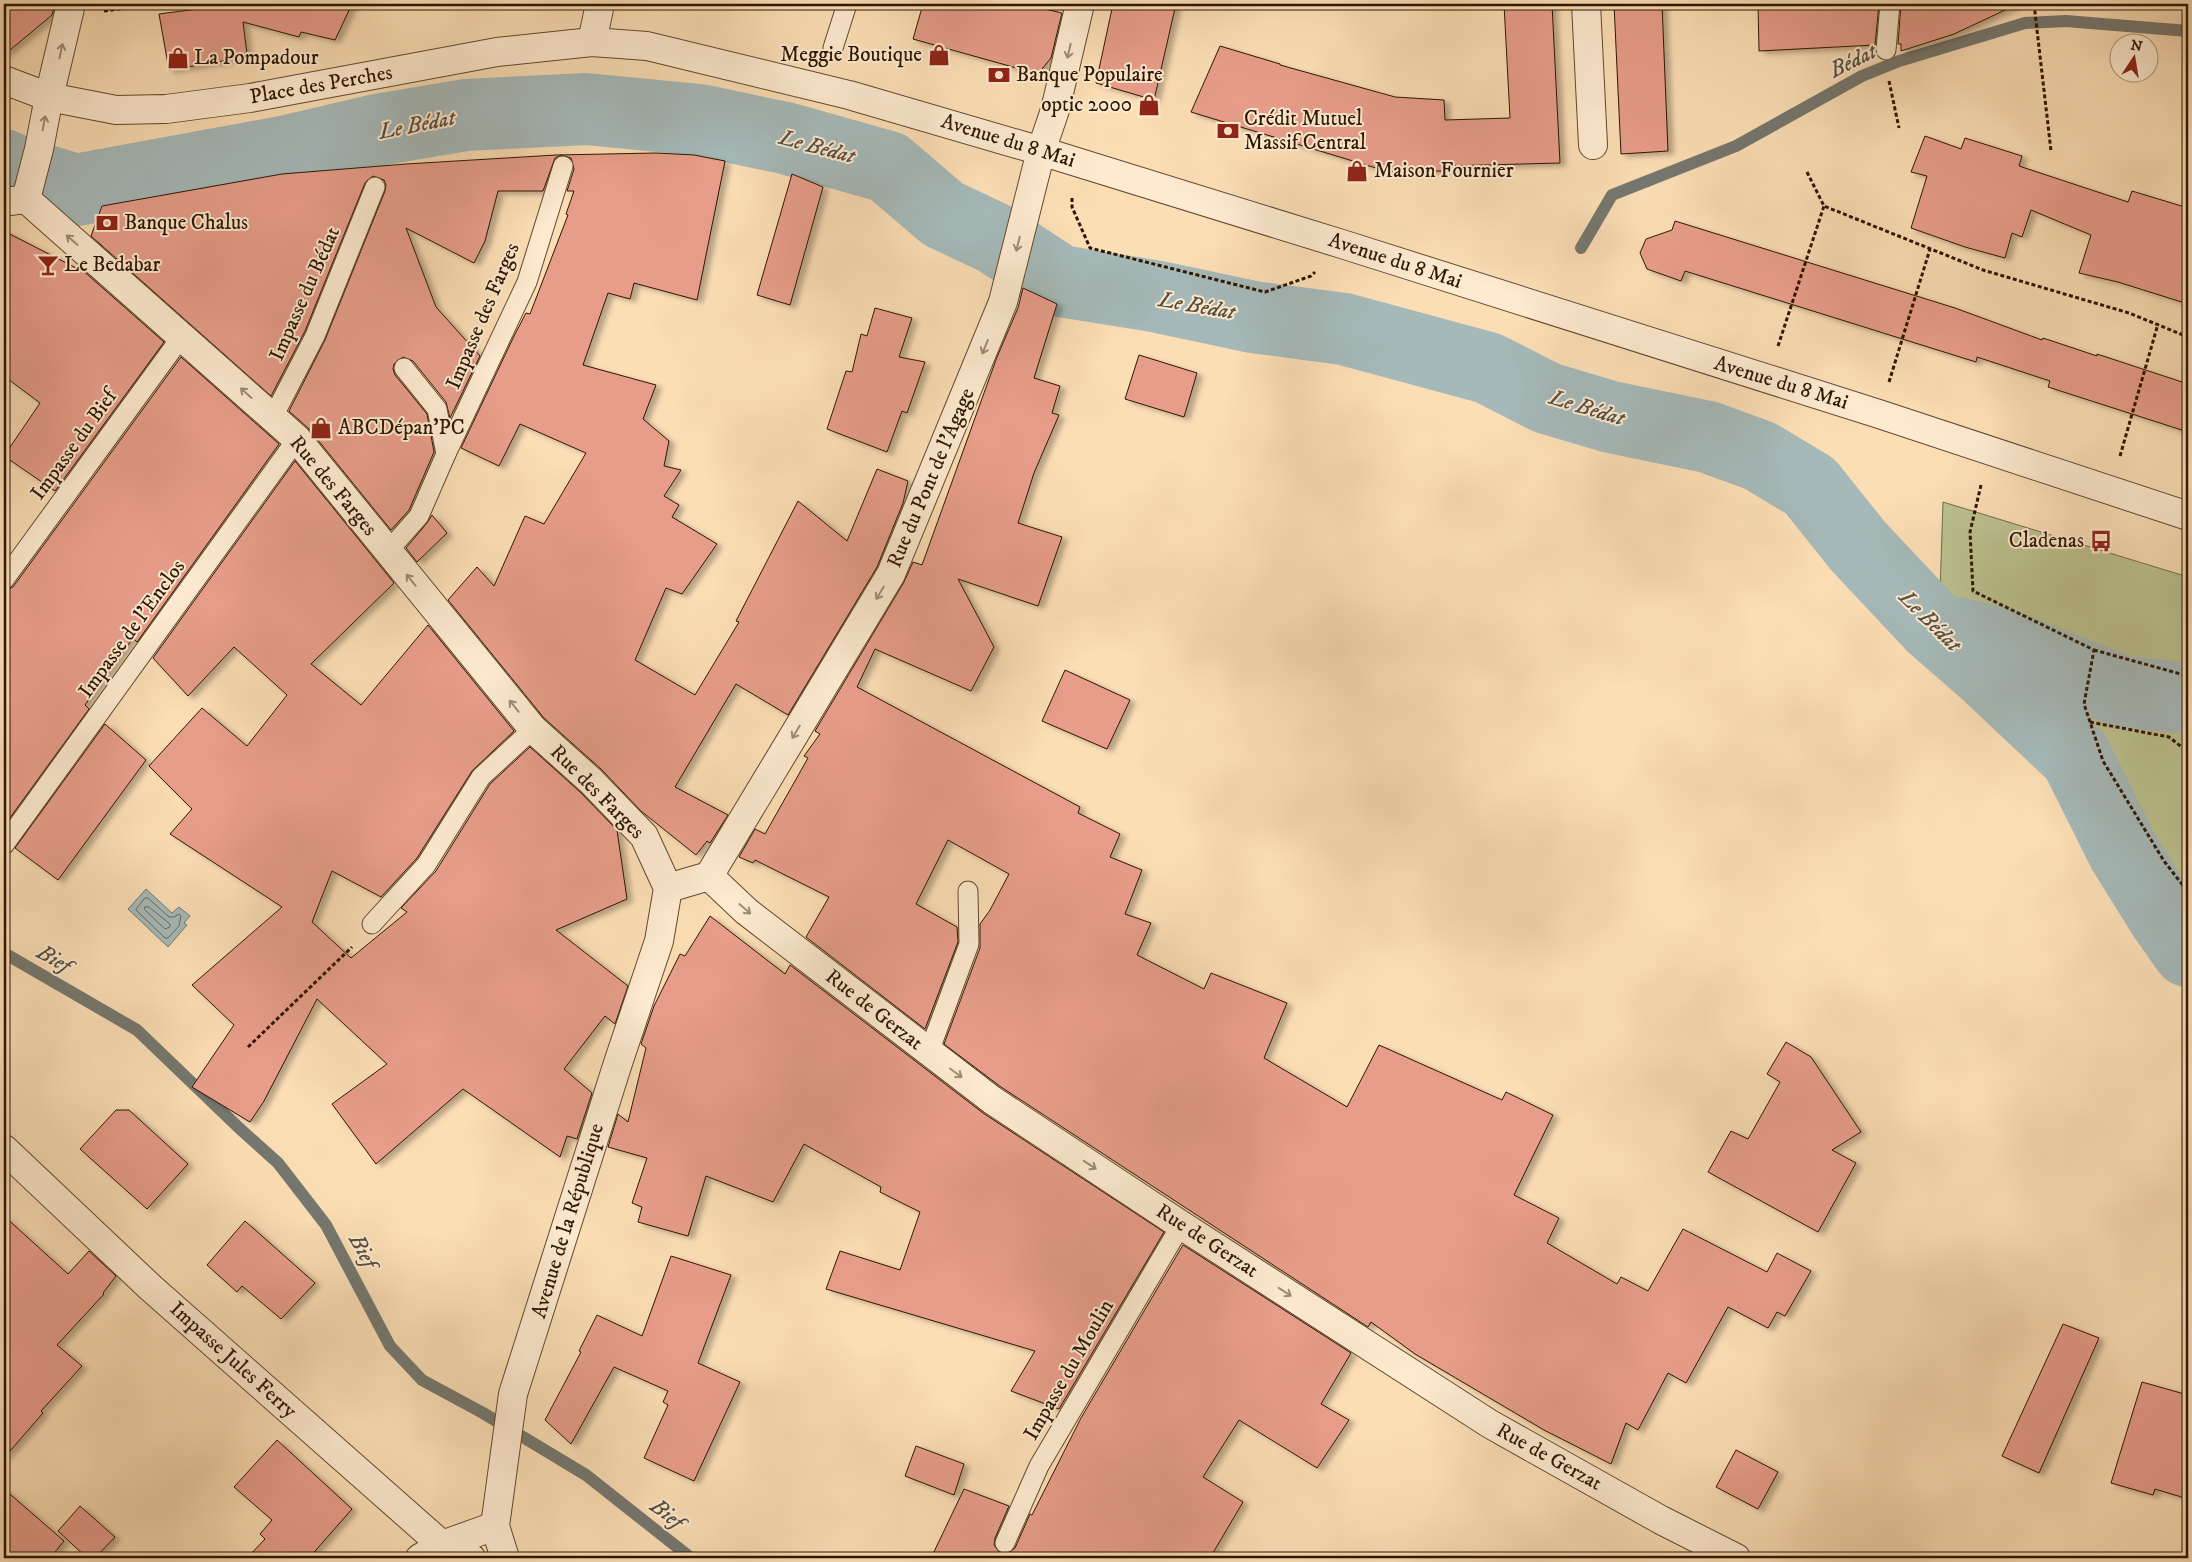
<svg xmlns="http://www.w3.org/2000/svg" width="2192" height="1562" viewBox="0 0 2192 1562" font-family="'IM FELL DW Pica',serif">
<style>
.green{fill:#bcc28f;stroke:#746c48}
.water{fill:#a5b9b9;stroke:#757870}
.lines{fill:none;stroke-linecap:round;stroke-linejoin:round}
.shore{stroke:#69685e;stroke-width:1}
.stream{stroke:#757870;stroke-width:12}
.river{stroke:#a5b9b9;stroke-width:72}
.building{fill:#e79d8a;stroke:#2d1602;filter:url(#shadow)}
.service-casing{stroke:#61482f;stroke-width:21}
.minor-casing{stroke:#61482f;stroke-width:30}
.tertiary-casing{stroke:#61482f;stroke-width:30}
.path{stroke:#2d1602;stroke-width:3;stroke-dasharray:4 2.5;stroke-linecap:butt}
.service{stroke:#fdeacf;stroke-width:19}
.minor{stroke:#fdeacf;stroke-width:28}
.tertiary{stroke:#fdeacf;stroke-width:28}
.oneway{stroke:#9f8b73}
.labels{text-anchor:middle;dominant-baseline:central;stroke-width:4;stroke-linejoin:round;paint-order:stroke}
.poi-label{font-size:21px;fill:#2d1602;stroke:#fdeacf;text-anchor:start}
.street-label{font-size:21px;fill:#2d1602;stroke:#fdeacf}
.water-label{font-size:22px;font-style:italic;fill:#574f42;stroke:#fdeacf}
</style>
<defs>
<filter id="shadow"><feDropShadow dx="5.5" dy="3" stdDeviation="2.5" flood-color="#0004"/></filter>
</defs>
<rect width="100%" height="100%" fill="#fcdeb5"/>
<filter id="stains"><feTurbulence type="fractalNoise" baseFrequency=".004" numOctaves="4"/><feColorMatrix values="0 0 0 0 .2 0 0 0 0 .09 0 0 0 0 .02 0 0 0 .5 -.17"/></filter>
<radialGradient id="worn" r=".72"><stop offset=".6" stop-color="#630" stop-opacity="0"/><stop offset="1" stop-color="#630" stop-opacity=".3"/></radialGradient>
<polygon class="green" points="1943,502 2188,577 2188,909 2152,857 2022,688 1939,622"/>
<polygon class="water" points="146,889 172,913 179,907 190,916 184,923 187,925 168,947 128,909"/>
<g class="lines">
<g class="shore">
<polygon points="145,898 148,898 169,917 174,917 179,914 181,916 179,926 168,938 165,938 136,910"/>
<polygon points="145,907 149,907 170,924 170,927 165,929 145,910"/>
</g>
<g class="stream">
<polyline points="1581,248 1612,195 1736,146 1862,76 1899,61 2025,23 2066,21 2188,31"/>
<polyline points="4,953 137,1030 238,1127 278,1163 326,1225 390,1346 422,1380 483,1413 586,1475 691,1558"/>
</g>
<g class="river">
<polyline points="4,165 15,171 76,190 283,152 377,130 466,115 586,109 699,120 785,138 888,167 943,214 996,239 1060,281 1154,296 1253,317 1344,329 1488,368 1547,398 1611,417 1708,437 1760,456 1810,486 1858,546 1934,627 1989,675 2076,757 2123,851 2164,917 2188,951"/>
<polyline points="1957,633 2000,643 2124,692 2188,698"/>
</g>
</g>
<g class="building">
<polygon points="4,4 55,4 52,15 4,55"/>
<polygon points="214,4 352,4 335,40 301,32 299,37 243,22 247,54 230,56 228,60 169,70 159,14 213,7"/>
<polygon points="923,4 1025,4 1062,13 1051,58 1038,74 913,39"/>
<polygon points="1113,4 1176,4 1154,100 1096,83"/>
<polygon points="1504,4 1552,4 1560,163 1447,166 1447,171 1386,171 1191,112 1220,46 1280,64 1280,65 1395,97 1444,100 1445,120 1510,118"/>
<polygon points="1614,4 1662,4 1668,151 1621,154"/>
<polygon points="1758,4 1879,4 1875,45 1759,51"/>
<polygon points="1901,4 2018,4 1954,34 1901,51 1901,44 1898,44"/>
<polygon points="1925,136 1961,149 1965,138 2022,156 2019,166 2128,202 2132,191 2188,208 2188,304 2118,282 2079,273 2091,235 2031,210 2022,237 2012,233 2005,258 1965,247 1911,228 1927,176 1911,172"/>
<polygon points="656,153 694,155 725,161 697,300 634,283 630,299 608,293 583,365 656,385 643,419 669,441 664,466 681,470 664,496 679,505 672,517 717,544 682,594 666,588 635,660 695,695 739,622 736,621 798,501 847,541 877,469 908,481 903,503 877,567 788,715 736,684 675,787 728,815 710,843 707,841 696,855 641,811 601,769 544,718 448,600 477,567 494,586 525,516 544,524 586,453 520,424 499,466 461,448 514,336 526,313 530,314 568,215 566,214 574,191 567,191 574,169 571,158 561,155 555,158 543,191 498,191 485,241 474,263 406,228 436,307 480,356 450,418 446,402 413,361 403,357 394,364 393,369 395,375 427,414 434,452 409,510 391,530 309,429 289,411 325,340 385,191 386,185 384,180 373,176 365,183 305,331 271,396 91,236 102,206 282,174 406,164 556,155"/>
<polygon points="792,174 823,187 790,305 757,295"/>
<polygon points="1675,221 1955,308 2042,340 2043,338 2097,356 2097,354 2188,384 2188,432 2048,387 2050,381 1977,357 1976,362 1685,271 1681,281 1647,269 1640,253 1646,239 1672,230"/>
<polygon points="4,231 80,270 80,268 164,342 55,491 4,456 40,403 4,376"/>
<polygon points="1023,288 1057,304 1034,378 1060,386 1052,413 1059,415 1034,473 1018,523 1062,537 1038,606 958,579 994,647 971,691 875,649 857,687 1080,807 1078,813 1120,834 1110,857 1142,870 1125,914 1151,923 1137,955 1204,989 1211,973 1287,1003 1264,1058 1347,1107 1379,1045 1502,1100 1506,1092 1553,1115 1514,1195 1559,1218 1547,1243 1617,1284 1621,1277 1648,1291 1683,1229 1767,1272 1777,1253 1811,1271 1785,1316 1777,1312 1768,1328 1728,1307 1686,1383 1668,1373 1638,1430 1626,1423 1611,1464 1544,1430 1415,1354 1371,1322 1368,1327 1001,1087 944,1044 980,948 980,924 990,910 1009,874 948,840 916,904 957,927 958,942 925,1029 806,937 829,897 755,860 753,863 739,857 755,829 765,834 808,758 804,756 820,734 815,731 904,582 913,562 922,565 997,357 1018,308"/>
<polygon points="875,308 912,318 899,357 925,362 907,413 902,411 887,452 827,429 846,371 852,372 861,334 867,336"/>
<polygon points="1139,355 1197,373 1184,417 1125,399"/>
<polygon points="181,357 279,444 137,642 133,638 104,678 85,705 89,709 4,826 4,591 13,587"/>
<polygon points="295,461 394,583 311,664 361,705 428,625 514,731 472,771 417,858 381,897 332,871 312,922 351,958 407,912 401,908 436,871 490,784 530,747 580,792 617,830 627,899 556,930 628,986 615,1024 605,1016 564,1069 592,1093 577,1139 567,1136 560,1157 463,1089 376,1164 332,1104 387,1064 317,999 264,1101 250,1122 192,1087 234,1025 192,985 282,907 170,834 192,809 149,766 202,708 247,746 287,695 234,647 188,696 153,658"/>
<polygon points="432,515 447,533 417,562 406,548 427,523"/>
<polygon points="1065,670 1130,700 1107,749 1042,721"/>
<polygon points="105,724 146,760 58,880 15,848"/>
<polygon points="710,916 785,974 790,965 983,1113 1164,1232 1059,1409 1011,1391 1035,1351 826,1289 840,1251 900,1270 920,1212 880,1192 881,1187 804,1144 773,1202 706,1176 688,1236 638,1222 642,1207 632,1203 647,1158 608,1147 618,1114 628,1122 646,1048 641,1044 654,1006 680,954 685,956"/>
<polygon points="1786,1042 1811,1057 1861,1132 1832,1150 1856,1163 1818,1232 1708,1172 1731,1131 1748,1139 1780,1082 1767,1074"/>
<polygon points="116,1110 129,1110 188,1164 147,1209 80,1149"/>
<polygon points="4,1216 68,1274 89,1251 116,1276 103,1293 104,1294 57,1345 82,1366 41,1411 43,1413 4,1458"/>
<polygon points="245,1221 315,1283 281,1319 242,1286 237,1292 207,1265"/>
<polygon points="1183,1245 1351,1353 1321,1404 1349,1420 1317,1468 1239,1420 1203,1477 1243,1502 1210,1558 931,1558 964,1489 1009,1506 995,1538 994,1545 1000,1553 1006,1554 1015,1548 1030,1514 1032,1515 1081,1418"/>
<polygon points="671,1256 731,1275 698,1363 740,1382 694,1481 644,1458 668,1405 663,1402 668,1391 614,1367 571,1444 545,1420 581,1352 579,1351 597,1315 642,1336"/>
<polygon points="2063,1324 2099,1338 2039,1473 2002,1456"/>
<polygon points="2142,1382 2188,1395 2188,1499 2155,1489 2153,1495 2111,1483"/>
<polygon points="277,1440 352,1509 309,1558 247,1558 265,1539 260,1534 272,1520 234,1487"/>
<polygon points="916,1446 964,1464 954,1495 905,1476"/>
<polygon points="1736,1450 1778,1472 1758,1509 1716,1487"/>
<polygon points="4,1489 64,1541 50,1558 4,1558"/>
<polygon points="80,1506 115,1537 95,1558 87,1558 58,1531"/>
</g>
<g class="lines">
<g class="service-casing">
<g id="service">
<polyline points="833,48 847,4"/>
<polyline points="1886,50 1890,4"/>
<polyline points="273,417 315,336 375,187"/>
<polyline points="446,454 527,282 563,166"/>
<polyline points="388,551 419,516 446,454 437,409 404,368"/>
<polyline points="4,580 182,336"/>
<polyline points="4,845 297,439"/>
<polyline points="372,924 426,865 481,777 533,729"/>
<polyline points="929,1052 969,944 968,891"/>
<polyline points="1005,1543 1039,1466 1181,1225"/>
</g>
</g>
<g class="minor-casing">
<g id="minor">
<polyline points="1586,4 1593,145"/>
<polyline points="592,42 600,4"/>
<polyline points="49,97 71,4"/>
<polyline points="4,202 26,199"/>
<polyline points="709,876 746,911 992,1100 1181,1225 1490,1424 1661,1520 1736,1558"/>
<polyline points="668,888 709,876 891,574 1003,302 1041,151 1055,110 1080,4"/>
<polyline points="4,1149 151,1288 442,1545 471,1558"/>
<polyline points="420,1558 442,1545 495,1526"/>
</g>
</g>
<g class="tertiary-casing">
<g id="tertiary">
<polyline points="4,80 49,97 116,110 166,109 250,98 497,52 592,42 647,46 849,95 1041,151 1345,245 1879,414 2188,516"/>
<polyline points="49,97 39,149 26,199 297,439 533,729 591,781 644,836 668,888 659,941 618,1063 513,1394 495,1526 505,1558"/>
</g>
</g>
<g class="path">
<polyline points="2034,4 2051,151"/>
<polyline points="104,11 157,4"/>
<polyline points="1889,81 1899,128"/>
<polyline points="1807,172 1824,206 1983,270 2129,313 2188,337"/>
<polyline points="1072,198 1072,207 1090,248 1265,292 1311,276 1315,272"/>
<polyline points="1778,346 1824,206"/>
<polyline points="1889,382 1930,249"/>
<polyline points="2120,456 2158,324"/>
<polyline points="1981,485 1970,532 1973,591 2094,650 2084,704 2103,761 2164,861 2188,892"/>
<polyline points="2094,650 2188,676"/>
<polyline points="2090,722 2169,737 2188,752"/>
<polyline points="248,1047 352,947"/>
</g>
<use href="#service" class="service"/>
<use href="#minor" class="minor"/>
<use href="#tertiary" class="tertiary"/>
</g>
<defs><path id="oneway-shaft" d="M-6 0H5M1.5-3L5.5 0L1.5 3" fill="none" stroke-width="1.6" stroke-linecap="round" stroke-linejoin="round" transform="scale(1.25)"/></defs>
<g class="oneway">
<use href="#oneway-shaft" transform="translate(61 51) rotate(-78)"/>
<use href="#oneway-shaft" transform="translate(1069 51) rotate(103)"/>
<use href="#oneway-shaft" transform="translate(44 123) rotate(-79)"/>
<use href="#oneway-shaft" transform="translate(72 240) rotate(-139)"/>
<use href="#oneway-shaft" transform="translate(1018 244) rotate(104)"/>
<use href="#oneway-shaft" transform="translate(985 347) rotate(112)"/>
<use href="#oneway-shaft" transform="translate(246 393) rotate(-138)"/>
<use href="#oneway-shaft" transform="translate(411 580) rotate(-129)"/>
<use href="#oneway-shaft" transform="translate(880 593) rotate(121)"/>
<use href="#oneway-shaft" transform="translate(514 706) rotate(-129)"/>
<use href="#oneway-shaft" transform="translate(796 732) rotate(121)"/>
<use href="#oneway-shaft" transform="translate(745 909) rotate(41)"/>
<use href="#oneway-shaft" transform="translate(956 1073) rotate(37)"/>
<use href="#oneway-shaft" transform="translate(1090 1165) rotate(33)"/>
<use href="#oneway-shaft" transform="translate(1285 1292) rotate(33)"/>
</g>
<defs>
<g id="shop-bare" transform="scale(1.725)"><path d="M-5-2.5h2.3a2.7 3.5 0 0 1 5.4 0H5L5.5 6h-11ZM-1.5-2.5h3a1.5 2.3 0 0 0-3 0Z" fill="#8f2418" stroke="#fdeacf" stroke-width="2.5" paint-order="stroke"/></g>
<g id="bank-bare" transform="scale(1.725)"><path d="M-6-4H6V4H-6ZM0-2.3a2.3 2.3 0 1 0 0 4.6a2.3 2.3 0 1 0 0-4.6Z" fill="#8f2418" stroke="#fdeacf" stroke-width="2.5" paint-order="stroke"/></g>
<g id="bar-bare" transform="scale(1.725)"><path d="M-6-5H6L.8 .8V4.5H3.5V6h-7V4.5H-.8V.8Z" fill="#8f2418" stroke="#fdeacf" stroke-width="2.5" paint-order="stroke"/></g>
<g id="bus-bare" transform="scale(1.725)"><path d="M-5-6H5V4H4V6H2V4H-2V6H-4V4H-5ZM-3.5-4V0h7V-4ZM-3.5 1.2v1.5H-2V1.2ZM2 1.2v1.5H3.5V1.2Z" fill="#8f2418" stroke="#fdeacf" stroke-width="2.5" paint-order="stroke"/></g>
</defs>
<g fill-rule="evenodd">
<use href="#shop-bare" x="939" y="55"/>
<use href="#shop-bare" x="178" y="58"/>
<use href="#bank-bare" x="999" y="75"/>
<use href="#shop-bare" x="1149" y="105"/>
<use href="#bank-bare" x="1228" y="131"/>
<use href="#shop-bare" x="1357" y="171"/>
<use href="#bank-bare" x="107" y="223"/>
<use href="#bar-bare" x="48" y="265"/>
<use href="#shop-bare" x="321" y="428"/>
<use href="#bus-bare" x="2101" y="541"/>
</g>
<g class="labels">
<g class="poi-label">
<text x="922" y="55" text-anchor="end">Meggie Boutique</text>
<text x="194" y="58">La Pompadour</text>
<text x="1016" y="75">Banque Populaire</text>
<text x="1132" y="105" text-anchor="end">optic 2000</text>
<text x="1244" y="119">Crédit Mutuel<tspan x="1244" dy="24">Massif Central</tspan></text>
<text x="1374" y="171">Maison Fournier</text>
<text x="124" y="223">Banque Chalus</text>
<text x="64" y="265">Le Bedabar</text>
<text x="338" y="428">ABCDépan'PC</text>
<text x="2084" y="541" text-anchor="end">Cladenas</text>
</g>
<g class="street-label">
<text transform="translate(321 85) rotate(-10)">Place des Perches</text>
<text transform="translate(1008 141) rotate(17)">Avenue du 8 Mai</text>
<text transform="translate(1395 261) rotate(18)">Avenue du 8 Mai</text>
<text transform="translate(305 294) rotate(-66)">Impasse du Bédat</text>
<text transform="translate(483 316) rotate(-67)">Impasse des Farges</text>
<text transform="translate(1781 383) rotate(17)">Avenue du 8 Mai</text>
<text transform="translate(74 445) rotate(-54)">Impasse du Bief</text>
<text transform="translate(931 478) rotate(-67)">Rue du Pont de l'Agage</text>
<text transform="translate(333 486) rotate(50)">Rue des Farges</text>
<text transform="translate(132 629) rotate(-54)">Impasse de l'Enclos</text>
<text transform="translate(597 792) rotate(45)">Rue des Farges</text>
<text transform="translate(874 1010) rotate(38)">Rue de Gerzat</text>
<text transform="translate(568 1221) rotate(-73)">Avenue de la République</text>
<text transform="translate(1207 1241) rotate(33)">Rue de Gerzat</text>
<text transform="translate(233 1360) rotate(42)">Impasse Jules Ferry</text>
<text transform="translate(1069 1370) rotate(-60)">Impasse du Moulin</text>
<text transform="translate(1549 1457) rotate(29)">Rue de Gerzat</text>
</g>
<g class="water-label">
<text transform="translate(1853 61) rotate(-26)">Bédat</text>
<text transform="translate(417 125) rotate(-11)">Le Bédat</text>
<text transform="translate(817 147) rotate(15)">Le Bédat</text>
<text transform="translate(1197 306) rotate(10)">Le Bédat</text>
<text transform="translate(1587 408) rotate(17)">Le Bédat</text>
<text transform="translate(1930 621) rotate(45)">Le Bédat</text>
<text transform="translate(54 959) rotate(30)">Bief</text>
<text transform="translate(363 1251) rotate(62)">Bief</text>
<text transform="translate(667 1514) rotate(38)">Bief</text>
</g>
</g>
<rect width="2192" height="1562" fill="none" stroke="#fcdeb5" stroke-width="20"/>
<rect x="5" y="5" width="2182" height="1552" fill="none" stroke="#2d1602" stroke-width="2.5"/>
<rect x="10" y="10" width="2172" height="1542" fill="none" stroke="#2d1602"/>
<g transform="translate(2134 58) rotate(12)"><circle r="24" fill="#fdeacf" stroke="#aa957d"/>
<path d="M0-4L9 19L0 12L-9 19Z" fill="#8f2418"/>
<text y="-8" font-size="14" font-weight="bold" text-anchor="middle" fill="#2d1602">N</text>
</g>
<rect width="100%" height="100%" filter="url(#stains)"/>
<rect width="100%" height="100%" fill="url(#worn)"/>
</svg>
